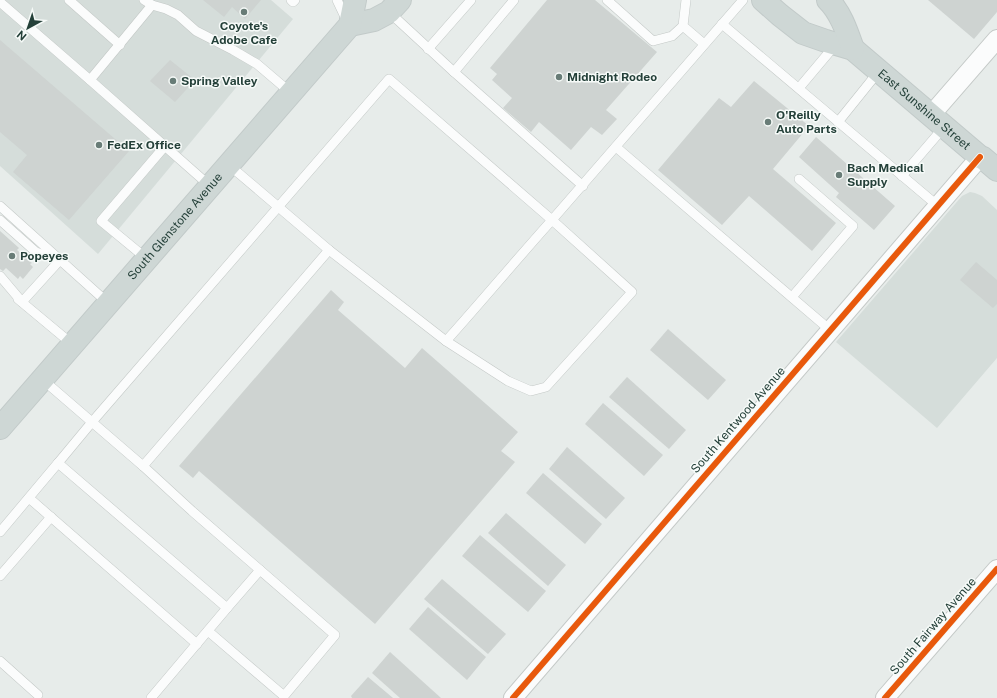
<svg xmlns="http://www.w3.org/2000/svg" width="997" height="698" viewBox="0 0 997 698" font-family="'Public Sans',sans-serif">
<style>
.built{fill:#d5ddda}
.building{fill:#ced3d1}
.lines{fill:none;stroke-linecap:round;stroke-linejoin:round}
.lane-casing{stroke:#c4c9c7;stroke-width:10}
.street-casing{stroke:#c4c9c7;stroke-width:20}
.primary-casing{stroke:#c2cac9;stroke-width:24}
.lane{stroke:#fbfcfc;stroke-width:9}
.street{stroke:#fbfcfc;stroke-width:18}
.primary{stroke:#ced7d5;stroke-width:22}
.cycleway-casing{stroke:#f6faf8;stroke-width:8}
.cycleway{stroke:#e8590c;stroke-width:6}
.poi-dot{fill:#687c77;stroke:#f6faf8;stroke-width:1.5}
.labels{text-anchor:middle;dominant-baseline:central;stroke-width:3;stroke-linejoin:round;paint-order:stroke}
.poi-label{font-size:12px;font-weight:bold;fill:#244039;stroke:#f6faf8;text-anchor:start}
.street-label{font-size:12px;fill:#244039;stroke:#f6faf8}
</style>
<rect width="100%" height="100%" fill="#e7ecea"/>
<g class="built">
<polygon points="0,0 271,0 293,19 98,254 0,166"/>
<polygon points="970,192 975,193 982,196 997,210 997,358 937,428 836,342 962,196"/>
</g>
<g class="building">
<polygon points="203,0 261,0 245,19 232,7 224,17"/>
<polygon points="547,0 595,0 657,52 606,110 617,119 602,135 591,127 571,150 539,122 531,132 503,108 512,98 492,80 497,74 490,68"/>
<polygon points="928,0 997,0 997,12 974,39"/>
<polygon points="0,40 129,151 69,220 13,172 27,155 0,132"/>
<polygon points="170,60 195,80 175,102 150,81"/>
<polygon points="754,81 809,126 773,169 836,223 812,251 749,196 722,225 658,170 719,98 731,107"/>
<polygon points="816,137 895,206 874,230 836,197 839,193 799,157"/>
<polygon points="0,231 19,248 17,250 32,263 30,264 33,267 23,279 20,276 18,279 6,268 3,271 0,269"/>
<polygon points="976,262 997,280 997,304 993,308 960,280"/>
<polygon points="331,290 344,302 338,310 405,368 422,348 518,432 501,451 515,462 375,624 199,471 193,478 179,466"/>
<polygon points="668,329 726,380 708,400 650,350"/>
<polygon points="627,377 686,430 669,449 609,397"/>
<polygon points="603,403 663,455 644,476 585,424"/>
<polygon points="567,447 625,498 606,519 549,469"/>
<polygon points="543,473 602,524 585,544 526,493"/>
<polygon points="506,513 566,565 548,586 488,533"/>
<polygon points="480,535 546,591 528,612 462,556"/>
<polygon points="442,579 506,634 488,654 424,599"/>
<polygon points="428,607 486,657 467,680 409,629"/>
<polygon points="390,652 441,698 400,698 372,673"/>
<polygon points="368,677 393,698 352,698 351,696"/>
</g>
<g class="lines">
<g class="lane-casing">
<g id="lane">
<polyline points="69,0 120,45"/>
<polyline points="144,0 152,5 166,9 178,15 196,31 233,50 257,64 291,93"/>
<polyline points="291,0 293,2 295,0"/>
<polyline points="337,0 347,21"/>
<polyline points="607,0 653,41 672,36 683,26"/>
<polyline points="686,0 683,26 704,44"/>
<polyline points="0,2 90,80 210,186"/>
<polyline points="389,12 454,72 514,0"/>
<polyline points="722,24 938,206"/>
<polyline points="428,49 471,0"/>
<polyline points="454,72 583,186"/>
<polyline points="90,80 152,5"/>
<polyline points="799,88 836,44"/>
<polyline points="838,122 879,71"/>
<polyline points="616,147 830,330"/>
<path d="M229,165l100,85 117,91c36,-40 70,-81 106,-121 64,-73 127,-147 191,-220"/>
<polyline points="902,176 944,127"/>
<polyline points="0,206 108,303"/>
<polyline points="0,220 36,252 60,260 22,302 0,276"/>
<polyline points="147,259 101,221 165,146"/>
<polyline points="792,297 853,226 799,179"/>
<polyline points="18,299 72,344"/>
<polyline points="42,379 143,466 192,511 335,635 284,696 208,631"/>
<polyline points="58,463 92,422 389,79 552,220 632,292 546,387 531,391 508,381 446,341"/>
<polyline points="143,466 329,250"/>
<polyline points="29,498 197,644"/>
<polyline points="0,532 58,463 227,608 151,698"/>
<polyline points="0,576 51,517"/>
<polyline points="227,608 260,570"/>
<polyline points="0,661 38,695"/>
</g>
</g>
<g class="street-casing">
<g id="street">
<polyline points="931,115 997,39"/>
<polyline points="513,698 980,157"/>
<polyline points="885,698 997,569"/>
</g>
</g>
<g class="primary-casing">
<g id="primary">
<path id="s1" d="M763,0l17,15 23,18 23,8 27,8 127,108 3,1 14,12"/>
<path d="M828,0c13,13 19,32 25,49"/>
<polyline points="350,25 374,20 389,12 400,0"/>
<path id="s2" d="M0,428l350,-403 5,-25"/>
</g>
</g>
<use href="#lane" class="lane"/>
<use href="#street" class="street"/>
<use href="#primary" class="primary"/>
<g class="cycleway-casing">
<g id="cycleway">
<polyline points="513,698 980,157"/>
<polyline points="885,698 997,569"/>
</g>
</g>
<use href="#cycleway" class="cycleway"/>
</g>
<g class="poi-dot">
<circle cx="244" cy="12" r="4"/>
<circle cx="559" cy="77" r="4"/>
<circle cx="173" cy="81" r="4"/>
<circle cx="768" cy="122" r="4"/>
<circle cx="99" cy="145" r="4"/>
<circle cx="839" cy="175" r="4"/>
<circle cx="12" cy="256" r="4"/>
</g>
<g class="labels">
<g class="poi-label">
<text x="244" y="26" text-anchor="middle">Coyote's<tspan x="244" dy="14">Adobe Cafe</tspan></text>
<text x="567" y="77">Midnight Rodeo</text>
<text x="181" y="81">Spring Valley</text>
<text x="776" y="115">O'Reilly<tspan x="776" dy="14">Auto Parts</tspan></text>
<text x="107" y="145">FedEx Office</text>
<text x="847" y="168">Bach Medical<tspan x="847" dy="14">Supply</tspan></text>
<text x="20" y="256">Popeyes</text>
</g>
<g class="street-label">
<text stroke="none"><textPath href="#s1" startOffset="198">East Sunshine Street</textPath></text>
<text stroke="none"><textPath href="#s2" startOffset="267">South Glenstone Avenue</textPath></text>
<text transform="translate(738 420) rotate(-49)">South Kentwood Avenue</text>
<text transform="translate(933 626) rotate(-49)">South Fairway Avenue</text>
</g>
</g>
<g transform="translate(28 28) rotate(220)" stroke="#f6faf8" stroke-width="3" paint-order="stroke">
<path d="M0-3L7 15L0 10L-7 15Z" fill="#244039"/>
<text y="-6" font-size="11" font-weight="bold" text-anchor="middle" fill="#244039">N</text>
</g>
</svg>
